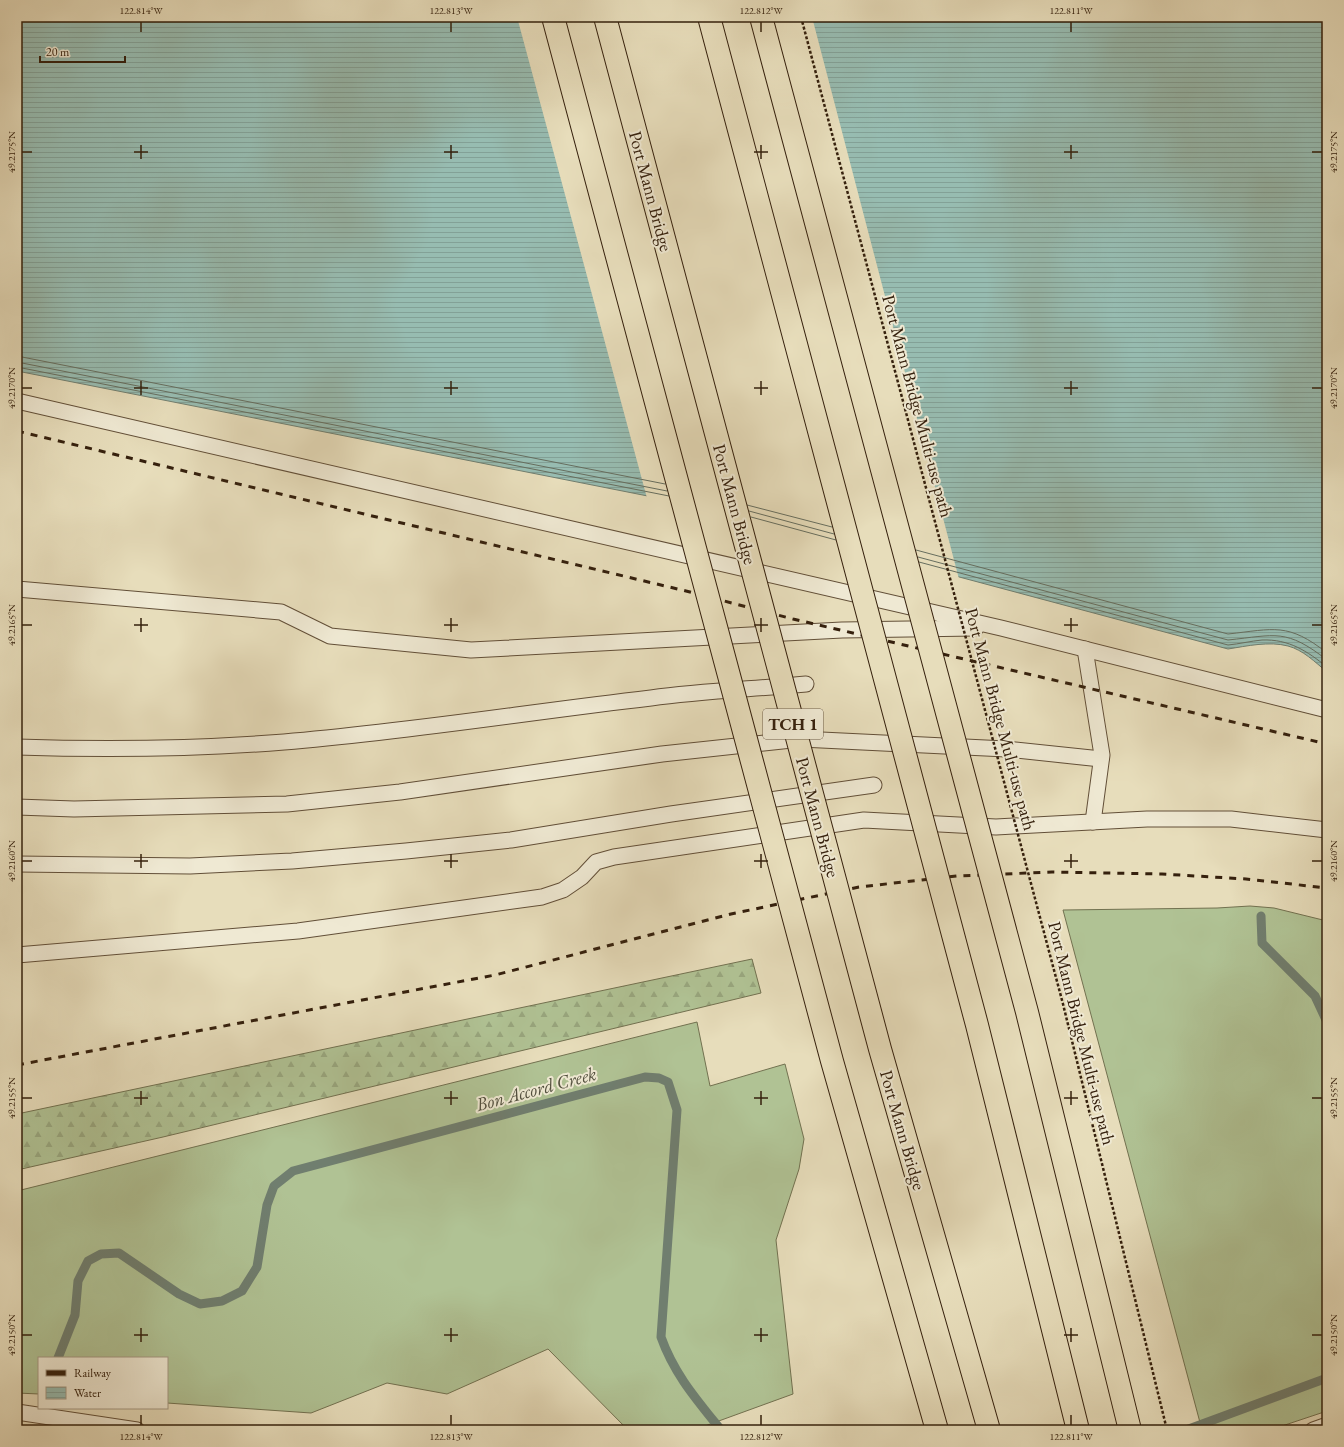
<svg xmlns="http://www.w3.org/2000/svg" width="1344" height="1447" viewBox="0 0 1344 1447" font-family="'EB Garamond',serif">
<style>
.grass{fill:#b0c294;stroke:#727150}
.forest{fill:url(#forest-firs);stroke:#727150}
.water{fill:url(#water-rules);stroke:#707e6f}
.pier{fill:#e7ddbb}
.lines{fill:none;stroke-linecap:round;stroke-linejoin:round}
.shore{stroke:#666e5f;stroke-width:1}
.stream{stroke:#707e6f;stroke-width:9}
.lane-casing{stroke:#624f38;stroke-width:17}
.lane{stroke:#efe9d3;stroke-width:15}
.rail{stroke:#35200d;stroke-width:3;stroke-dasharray:7 7;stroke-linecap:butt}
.highway-bridge-casing{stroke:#35200d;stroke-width:24;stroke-linecap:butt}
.path-bridge{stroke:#35200d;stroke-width:2.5;stroke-dasharray:3 2;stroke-linecap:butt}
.highway-bridge{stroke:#e7ddbb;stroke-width:22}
.ticks{fill:none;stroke:#35200d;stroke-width:1.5}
.labels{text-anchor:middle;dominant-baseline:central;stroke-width:4;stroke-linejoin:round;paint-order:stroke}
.shield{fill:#efe9d3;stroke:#6d5c48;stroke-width:1}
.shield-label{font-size:17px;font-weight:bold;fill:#35200d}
.street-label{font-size:18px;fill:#35200d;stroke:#efe9d3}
.water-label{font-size:19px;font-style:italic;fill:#524f3e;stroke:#efe9d3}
.neatline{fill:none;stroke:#35200d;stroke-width:1.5}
.ticks-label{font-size:10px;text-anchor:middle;fill:#35200d}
</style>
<defs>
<pattern id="forest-firs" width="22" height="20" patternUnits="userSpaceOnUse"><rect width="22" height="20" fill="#b0c294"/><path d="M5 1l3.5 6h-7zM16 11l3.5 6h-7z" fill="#98a67e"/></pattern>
<pattern id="water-rules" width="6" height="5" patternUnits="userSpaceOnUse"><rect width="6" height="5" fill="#97bcb1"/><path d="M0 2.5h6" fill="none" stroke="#83a197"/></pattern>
</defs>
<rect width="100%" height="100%" fill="#e7ddbb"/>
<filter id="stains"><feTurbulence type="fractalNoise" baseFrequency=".005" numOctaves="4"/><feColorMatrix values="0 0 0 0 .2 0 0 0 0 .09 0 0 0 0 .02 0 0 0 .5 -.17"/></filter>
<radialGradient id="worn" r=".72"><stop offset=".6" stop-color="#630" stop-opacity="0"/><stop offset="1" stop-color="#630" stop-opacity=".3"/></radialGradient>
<g class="grass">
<polygon points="1250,906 1274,908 1327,921 1327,1411 1270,1430 1202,1430 1063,910 1217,908"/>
<polygon points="697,1022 710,1086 785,1064 804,1139 799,1169 776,1240 793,1394 694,1430 628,1430 548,1349 447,1394 387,1383 311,1413 167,1403 167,1358 39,1358 39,1394 17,1393 17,1191"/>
</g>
<polygon class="forest" points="752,959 761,993 163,1137 17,1170 17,1114"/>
<path class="water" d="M17,17h1310v655c-12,-10 -24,-22 -39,-26 -19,-5 -41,0 -60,3l-545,-146 -666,-132z"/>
<polygon class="pier" points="517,17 812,17 959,579 682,505 647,498"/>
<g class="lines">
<g class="shore">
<polyline points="17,356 665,484"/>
<polyline points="17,362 667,491"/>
<polyline points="17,367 669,496"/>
<polyline points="747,505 832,527"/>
<polyline points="749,511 834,534"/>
<polyline points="751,517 836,540"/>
<path d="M916,550l312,84c46,-5 60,-12 99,19"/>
<path d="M918,557l310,83c48,-5 58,-12 99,20"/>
<path d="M919,562l309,83c11,-1 23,-4 34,-5 27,-1 45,11 65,27"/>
</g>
<g class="stream">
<polyline points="1261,916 1262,943 1315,996 1327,1022"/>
<path d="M58,1358l17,-43 3,-34 10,-20 13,-7 18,-1 60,41 21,10 22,-3 20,-10 15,-24 10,-62 7,-19 19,-15 352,-94 14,1 9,4 9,28 -16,227c13,37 36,63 60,93"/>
<polyline points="1186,1430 1327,1378"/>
</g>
<g class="lane-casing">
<g id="lane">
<polyline points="17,401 1001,628 1327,710"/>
<polyline points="17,589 281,612 330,636 471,650 842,630 976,628"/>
<polyline points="1085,649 1102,755 1093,822"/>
<path d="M17,747c89,3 178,2 267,-5 123,-10 245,-30 367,-44 52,-7 104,-9 155,-14"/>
<polyline points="17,807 74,809 287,804 400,792 662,754 801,739 1006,749 1101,759"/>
<polyline points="17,864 190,866 292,861 406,851 511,840 671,814 874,785"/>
<polyline points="17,955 298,931 542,897 563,890 582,877 596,862 614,857 864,820 996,827 1147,819 1231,819 1327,830"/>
<polyline points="17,1412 137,1430"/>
<polyline points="1313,1430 1327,1425"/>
</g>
</g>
<use href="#lane" class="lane"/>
<g class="rail">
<polyline points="17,431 686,591 793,619 1327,744"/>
<polyline points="17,1065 495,975 731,914 859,887 957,876 1052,872 1162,874 1246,879 1327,888"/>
</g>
<g class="highway-bridge-casing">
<g id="highway-bridge">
<polyline points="553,17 832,1061 937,1430"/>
<polyline points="605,17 880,1049 989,1430"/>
<polyline points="709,17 977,1025 1078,1430"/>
<polyline points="761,17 1027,1012 1130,1430"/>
</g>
</g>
<polyline class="path-bridge" points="801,17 1063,1004 1167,1430"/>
<use href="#highway-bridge" class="highway-bridge"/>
</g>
<path class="ticks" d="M141,22v10M451,22v10M761,22v10M1071,22v10M141,145v14M451,145v14M761,145v14M1071,145v14M22,152h10M134,152h14M444,152h14M754,152h14M1064,152h14M1312,152h10M141,381v14M451,381v14M761,381v14M1071,381v14M22,388h10M134,388h14M444,388h14M754,388h14M1064,388h14M1312,388h10M141,618v14M451,618v14M761,618v14M1071,618v14M22,625h10M134,625h14M444,625h14M754,625h14M1064,625h14M1312,625h10M141,854v14M451,854v14M761,854v14M1071,854v14M22,861h10M134,861h14M444,861h14M754,861h14M1064,861h14M1312,861h10M141,1091v14M451,1091v14M761,1091v14M1071,1091v14M22,1098h10M134,1098h14M444,1098h14M754,1098h14M1064,1098h14M1312,1098h10M141,1328v14M451,1328v14M761,1328v14M1071,1328v14M22,1335h10M134,1335h14M444,1335h14M754,1335h14M1064,1335h14M1312,1335h10M141,1415v10M451,1415v10M761,1415v10M1071,1415v10"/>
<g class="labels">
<rect class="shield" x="763" y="709" width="60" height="30" rx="3"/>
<g class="shield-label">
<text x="793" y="724">TCH 1</text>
</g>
<g class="street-label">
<text transform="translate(651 191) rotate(75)">Port Mann Bridge</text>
<text transform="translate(918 406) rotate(75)">Port Mann Bridge Multi-use path</text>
<text transform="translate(735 504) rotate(75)">Port Mann Bridge</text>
<text transform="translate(1001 719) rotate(75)">Port Mann Bridge Multi-use path</text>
<text transform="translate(818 817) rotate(75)">Port Mann Bridge</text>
<text transform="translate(1082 1033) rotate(76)">Port Mann Bridge Multi-use path</text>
<text transform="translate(903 1130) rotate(74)">Port Mann Bridge</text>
</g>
<g class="water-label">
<text transform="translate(536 1089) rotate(-15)">Bon Accord Creek</text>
</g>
</g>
<rect width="1344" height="1447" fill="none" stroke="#e7ddbb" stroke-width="44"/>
<rect x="38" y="1357" width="130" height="52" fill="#efe9d3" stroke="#a59984"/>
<rect x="46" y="1370" width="20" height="6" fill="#35200d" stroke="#a59984"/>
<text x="74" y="1377" font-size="12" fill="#35200d">Railway</text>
<rect x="46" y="1387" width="20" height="12" fill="url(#water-rules)" stroke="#a59984"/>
<text x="74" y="1397" font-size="12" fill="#35200d">Water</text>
<path d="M40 56v6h85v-6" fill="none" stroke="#35200d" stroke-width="2"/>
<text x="46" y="56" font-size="12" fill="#35200d" stroke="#efe9d3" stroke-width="3" paint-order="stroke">20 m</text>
<rect x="22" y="22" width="1300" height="1403" class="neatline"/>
<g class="ticks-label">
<text x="141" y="14">122.814°W</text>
<text x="451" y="14">122.813°W</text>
<text x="761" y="14">122.812°W</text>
<text x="1071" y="14">122.811°W</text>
<text transform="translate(11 152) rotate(-90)" y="4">49.2175°N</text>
<text transform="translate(1333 152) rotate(-90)" y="4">49.2175°N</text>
<text transform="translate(11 388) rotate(-90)" y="4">49.2170°N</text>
<text transform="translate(1333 388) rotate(-90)" y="4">49.2170°N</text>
<text transform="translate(11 625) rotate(-90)" y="4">49.2165°N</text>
<text transform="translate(1333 625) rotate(-90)" y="4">49.2165°N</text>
<text transform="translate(11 861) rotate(-90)" y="4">49.2160°N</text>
<text transform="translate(1333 861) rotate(-90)" y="4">49.2160°N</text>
<text transform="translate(11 1098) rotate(-90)" y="4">49.2155°N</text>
<text transform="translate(1333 1098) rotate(-90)" y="4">49.2155°N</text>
<text transform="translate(11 1335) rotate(-90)" y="4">49.2150°N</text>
<text transform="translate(1333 1335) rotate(-90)" y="4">49.2150°N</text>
<text x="141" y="1440">122.814°W</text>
<text x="451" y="1440">122.813°W</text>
<text x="761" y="1440">122.812°W</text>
<text x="1071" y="1440">122.811°W</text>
</g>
<rect width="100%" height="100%" filter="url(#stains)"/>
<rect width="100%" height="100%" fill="url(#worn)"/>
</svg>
